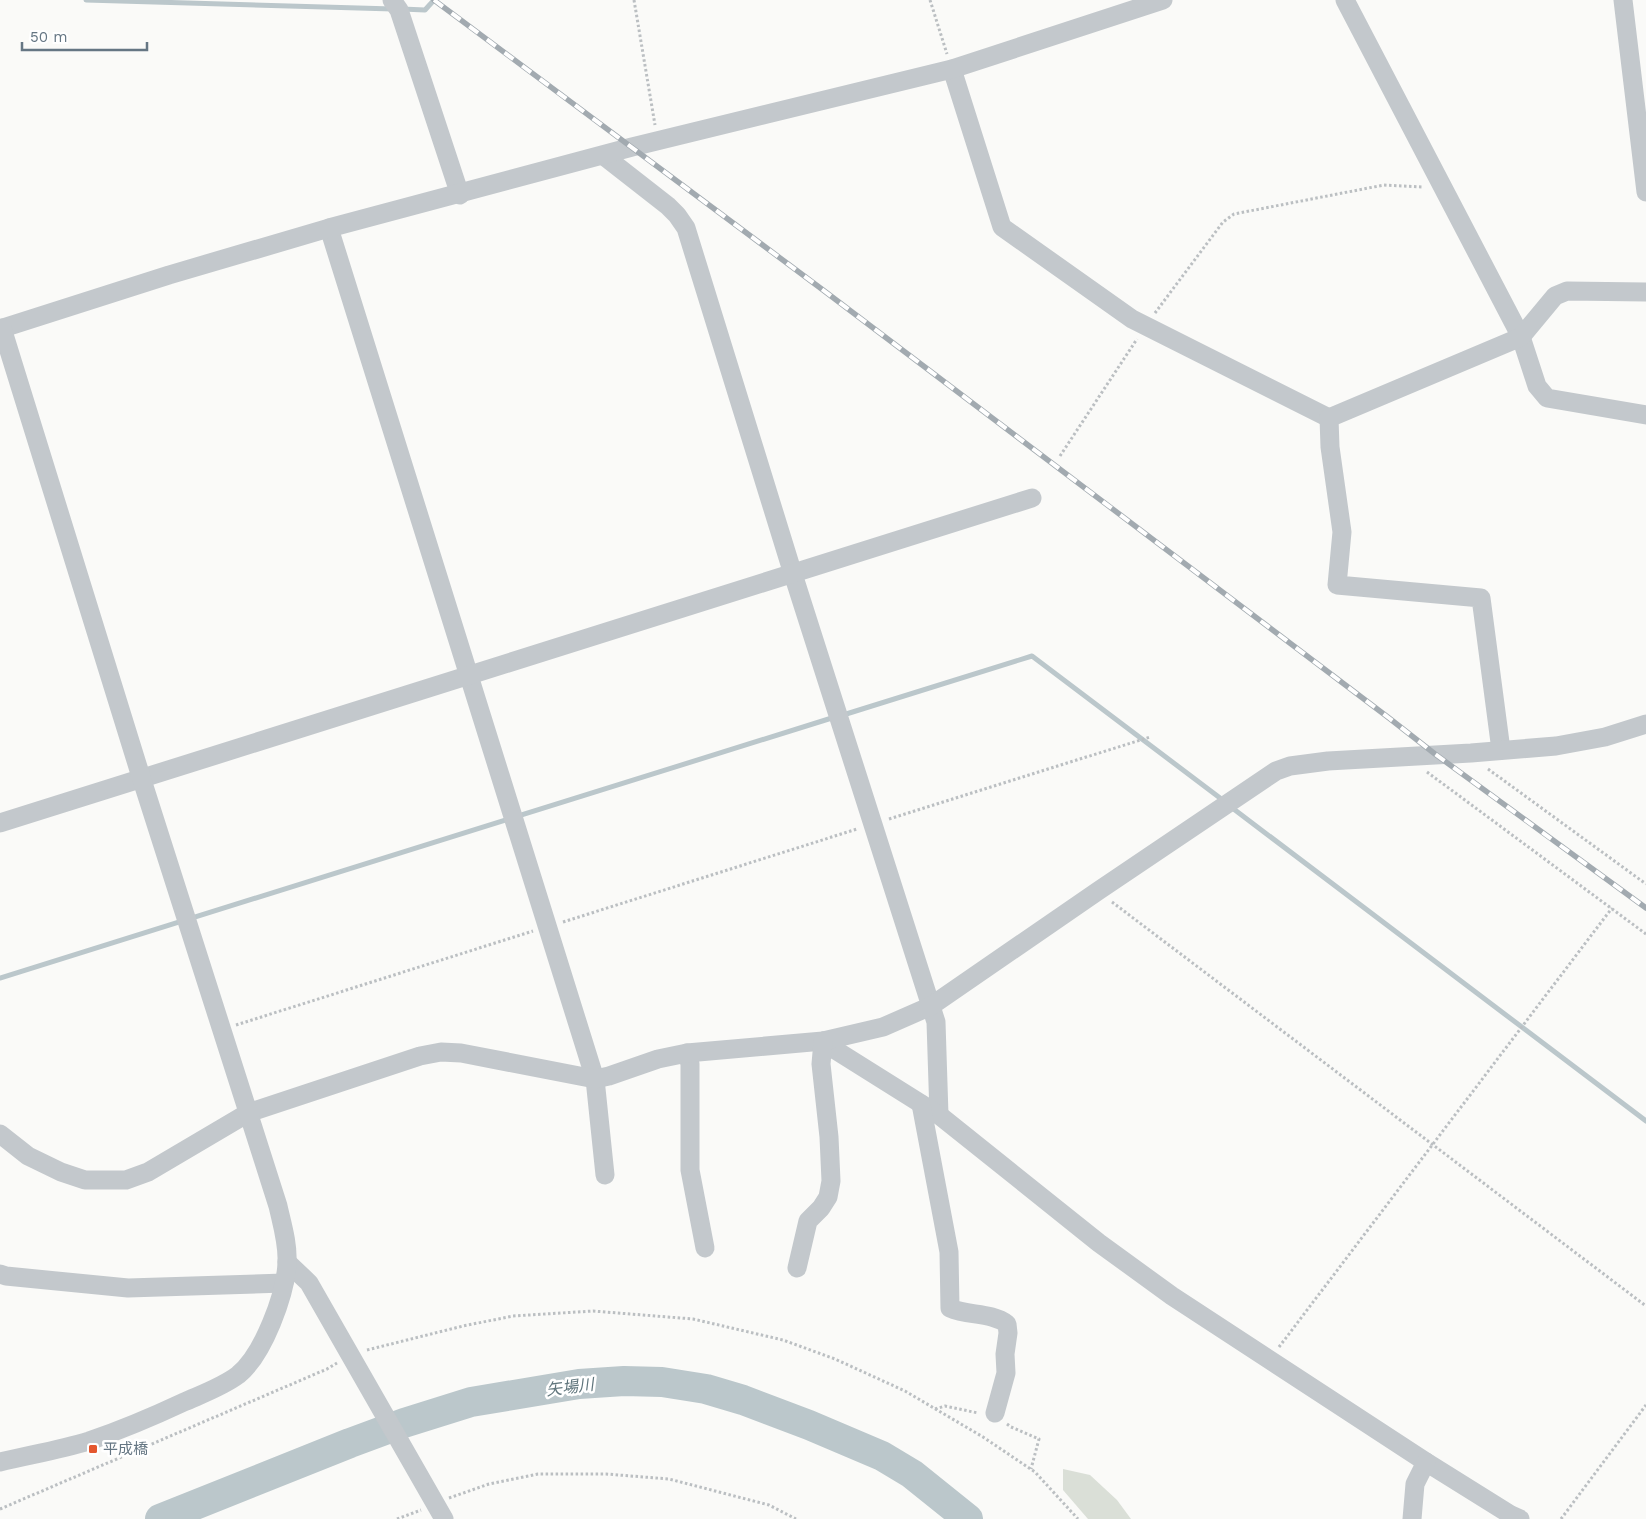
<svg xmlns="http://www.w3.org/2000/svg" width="1646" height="1519" viewBox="0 0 1646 1519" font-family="'Work Sans','Noto Sans JP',sans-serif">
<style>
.green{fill:#dadfd7}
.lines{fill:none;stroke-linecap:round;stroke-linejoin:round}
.stream{stroke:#bbc7cb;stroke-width:5}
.river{stroke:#bbc7cb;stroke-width:30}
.path{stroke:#bbbfc2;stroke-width:3;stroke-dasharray:2.5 2.5;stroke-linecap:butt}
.minor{stroke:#c3c8cc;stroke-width:19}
.rail-casing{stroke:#a2aab0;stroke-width:5.5}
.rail{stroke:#fff;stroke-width:4;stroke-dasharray:11;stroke-linecap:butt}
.poi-dot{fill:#e4572e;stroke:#fff;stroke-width:2}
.labels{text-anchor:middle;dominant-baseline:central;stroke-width:5;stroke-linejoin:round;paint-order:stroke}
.poi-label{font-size:15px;fill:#657683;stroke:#fff;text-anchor:start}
.water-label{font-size:16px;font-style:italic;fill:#60757c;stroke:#fff}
</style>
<rect width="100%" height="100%" fill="#fafaf8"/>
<polygon class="green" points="1063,1469 1090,1475 1117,1500 1131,1519 1088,1519 1063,1490"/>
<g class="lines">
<g class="stream">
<polyline points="86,0 393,9"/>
<polyline points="402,9 425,10 434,0"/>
<polyline points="843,715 1032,656 1224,801"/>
<polyline points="1231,807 1646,1121"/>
<polyline points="0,978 835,717"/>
</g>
<polyline class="river" points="160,1519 350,1443 404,1423 471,1402 579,1384 624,1381 662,1382 706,1389 743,1400 809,1425 882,1456 912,1474 968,1519"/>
<g class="path">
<polyline points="634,0 655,125"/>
<polyline points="930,0 947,54"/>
<polyline points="1155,313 1223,222 1234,214 1384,185 1423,187"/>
<polyline points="1060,456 1137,339"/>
<polyline points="1488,769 1646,884"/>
<polyline points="1427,772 1646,934"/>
<polyline points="889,819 1150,737"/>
<polyline points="1112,902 1646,1306"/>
<polyline points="563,922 857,829"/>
<polyline points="236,1025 533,931"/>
<polyline points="1279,1347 1612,908"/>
<polyline points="367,1350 463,1326 513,1316 593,1311 693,1319 783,1340 835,1359 905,1391 983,1437 1035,1472 1078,1519"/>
<polyline points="935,1409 945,1406 978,1413"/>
<polyline points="1007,1424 1011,1427 1039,1439 1031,1469"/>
<polyline points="449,1498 489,1484 538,1474 606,1474 669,1479 769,1505 796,1519"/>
<polyline points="0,1509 327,1369 337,1363"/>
<polyline points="397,1519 421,1510"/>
<polyline points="1561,1519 1646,1405"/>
</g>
<g class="minor">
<polyline points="392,0 399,10 460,195"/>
<polyline points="1345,0 1521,337 1537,386 1547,398 1646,415"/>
<polyline points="1623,0 1646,192"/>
<polyline points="952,69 1002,227 1132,319 1329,418"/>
<polyline points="604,156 668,206 677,215 686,228 793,574 936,1022 939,1115"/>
<polyline points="329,228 595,1079 605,1175"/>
<polyline points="0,329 169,275 329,228 632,147 952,69 1163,0"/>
<polyline points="1501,750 1481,598 1337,585 1342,532 1330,447 1329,418 1521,337 1555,296 1567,291 1646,292"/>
<polyline points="0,823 1032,498"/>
<polyline points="823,1041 837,1051 939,1115 1099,1243 1172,1296 1426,1462 1511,1515 1520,1519"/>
<polyline points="687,1053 690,1064 690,1170 705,1248"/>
<path d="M921,1104l28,148 1,56c18,8 41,4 57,16l1,9 -3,21 1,19 -11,40"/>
<polyline points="0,1134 28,1156 61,1172 85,1180 126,1180 148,1172 248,1113 420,1056 441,1052 461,1053 595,1079 609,1076 658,1059 687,1053 823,1041 883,1027 931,1006 1098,891 1276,771 1290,766 1328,761 1471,753 1556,746 1605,737 1646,724"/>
<polyline points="287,1262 309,1283 444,1519"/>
<polyline points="797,1268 808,1221 821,1208 828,1197 831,1181 829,1137 821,1064 823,1041"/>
<polyline points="0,1274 6,1276 128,1288 284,1283"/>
<path d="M0,1462c29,-7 60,-12 89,-21 32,-11 63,-24 95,-39 18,-8 38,-15 54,-27 25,-20 48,-81 49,-113 1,-19 -5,-38 -9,-56l-136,-426 -140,-452"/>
<polyline points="1412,1519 1415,1484 1426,1462"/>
</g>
<g class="rail-casing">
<polyline id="rail" points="434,0 823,290 1389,718 1435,754 1646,908"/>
</g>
<use href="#rail" class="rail"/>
</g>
<rect class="poi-dot" x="88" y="1444" width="10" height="10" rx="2.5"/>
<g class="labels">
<g class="poi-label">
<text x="103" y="1449">平成橋</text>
</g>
<g class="water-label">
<text transform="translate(570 1387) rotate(-7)">矢場川</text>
</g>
</g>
<path d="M22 42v8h125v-8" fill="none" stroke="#657683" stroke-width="2.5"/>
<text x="30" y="42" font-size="15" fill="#657683" stroke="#ffffff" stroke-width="4" paint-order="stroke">50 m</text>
</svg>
